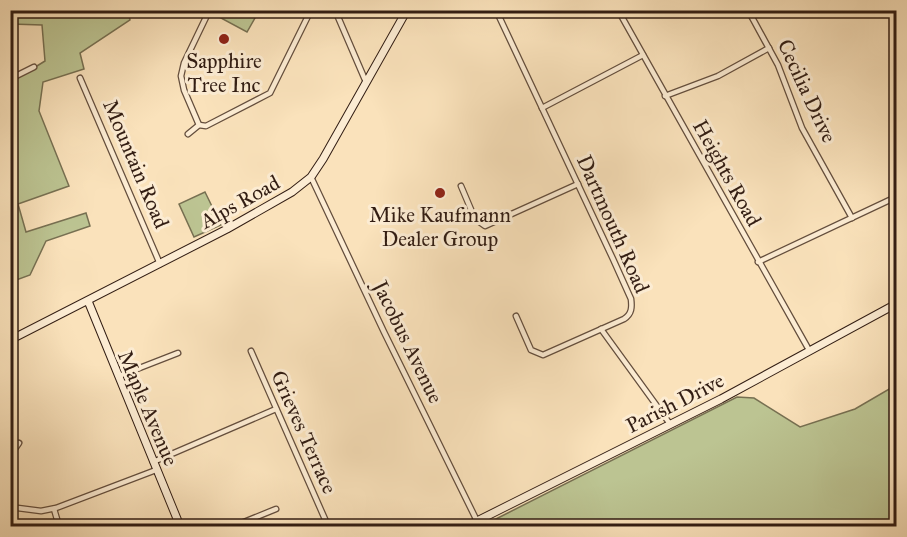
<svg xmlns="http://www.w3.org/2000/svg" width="907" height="537" viewBox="0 0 907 537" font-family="'IM FELL Great Primer',serif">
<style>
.green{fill:#bcc492;stroke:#777052;stroke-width:1.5}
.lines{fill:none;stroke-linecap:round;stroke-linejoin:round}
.street-casing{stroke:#644e3d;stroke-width:7}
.secondary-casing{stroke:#321d13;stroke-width:9}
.street{stroke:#fcecd3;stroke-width:4.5}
.secondary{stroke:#fcecd3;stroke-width:7}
.poi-dot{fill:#8f2418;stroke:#fcecd3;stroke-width:2}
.labels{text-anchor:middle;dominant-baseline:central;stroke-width:6;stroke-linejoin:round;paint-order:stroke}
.poi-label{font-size:21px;fill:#321d13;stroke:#fcecd3}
.street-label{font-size:21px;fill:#321d13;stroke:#fcecd3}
</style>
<rect width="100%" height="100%" fill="#fae2bb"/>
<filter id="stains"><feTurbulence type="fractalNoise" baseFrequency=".00333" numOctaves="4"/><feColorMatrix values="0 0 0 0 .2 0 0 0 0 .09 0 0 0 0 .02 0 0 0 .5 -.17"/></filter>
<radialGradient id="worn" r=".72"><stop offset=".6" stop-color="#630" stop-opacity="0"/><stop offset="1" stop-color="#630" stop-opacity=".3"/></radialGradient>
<g class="green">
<polygon points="97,10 104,15 128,11 130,20 80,53 84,69 43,82 39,111 69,186 18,204 26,232 86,213 90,226 46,241 30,275 11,282 11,82 45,61 42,25 11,24 11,11"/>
<polygon points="223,10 259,10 259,11 247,32 219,17"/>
<polygon points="205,192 221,225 194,237 179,204"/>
<polygon points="896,385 896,526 482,526 737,397 754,398 800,427 855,409"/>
</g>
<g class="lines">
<g class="street-casing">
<g id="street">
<polyline points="335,10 366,82"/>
<path d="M496,10l117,249 18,40c1,8 1,15 -7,20l-81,36 -12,-5 -15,-34"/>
<polyline points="618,10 809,350"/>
<polyline points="748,10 778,65 802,128 852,218"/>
<polyline points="752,17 762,10"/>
<polyline points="80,78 160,264"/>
<polyline points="10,79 34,67"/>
<polyline points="665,96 718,76 769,48"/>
<polyline points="542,108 643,55"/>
<polyline points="199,125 184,90 181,76 184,63 209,11"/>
<polyline points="188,134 199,125 206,126 270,93 311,10"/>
<polyline points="311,177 384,332 477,521"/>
<polyline points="461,186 475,219 485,226 578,184"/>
<polyline points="758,262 896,197"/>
<polyline points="601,329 670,424"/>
<polyline points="251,351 328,526"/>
<polyline points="119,376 178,353"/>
<polyline points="10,456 19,443"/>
<polyline points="153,462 276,409"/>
<polyline points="10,507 41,511 56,508 156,470"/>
<polyline points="54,509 59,526"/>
<polyline points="234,526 276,509"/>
</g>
</g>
<g class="secondary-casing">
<g id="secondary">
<polyline points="88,301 180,526"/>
<polyline points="10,340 227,229 292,192 311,177 323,159 407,10"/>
<polyline points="467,526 721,399 896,304"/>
</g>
</g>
<use href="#street" class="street"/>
<use href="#secondary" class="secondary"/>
</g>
<g class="poi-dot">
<circle cx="224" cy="39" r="6"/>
<circle cx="440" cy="193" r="6"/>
</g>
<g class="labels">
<g class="poi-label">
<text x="224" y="61">Sapphire<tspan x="224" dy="24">Tree Inc</tspan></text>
<text x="440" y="215">Mike Kaufmann<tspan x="440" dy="24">Dealer Group</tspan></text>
</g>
<g class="street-label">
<text transform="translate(807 91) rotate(65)">Cecilia Drive</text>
<text transform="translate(136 164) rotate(67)">Mountain Road</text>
<text transform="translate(727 173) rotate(61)">Heights Road</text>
<text transform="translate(240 202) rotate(-29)">Alps Road</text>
<text transform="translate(613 224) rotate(66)">Dartmouth Road</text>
<text transform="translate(408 342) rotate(64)">Jacobus Avenue</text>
<text transform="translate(675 403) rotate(-27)">Parish Drive</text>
<text transform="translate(148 408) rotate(67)">Maple Avenue</text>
<text transform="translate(304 432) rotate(66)">Grieves Terrace</text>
</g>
</g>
<rect width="907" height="537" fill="none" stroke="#fae2bb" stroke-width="36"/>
<rect x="12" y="12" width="883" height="513" fill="none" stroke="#321d13" stroke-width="3"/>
<rect x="18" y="18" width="871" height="501" fill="none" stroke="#321d13" stroke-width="1.5"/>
<rect width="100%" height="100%" filter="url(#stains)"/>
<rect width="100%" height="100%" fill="url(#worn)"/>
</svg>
